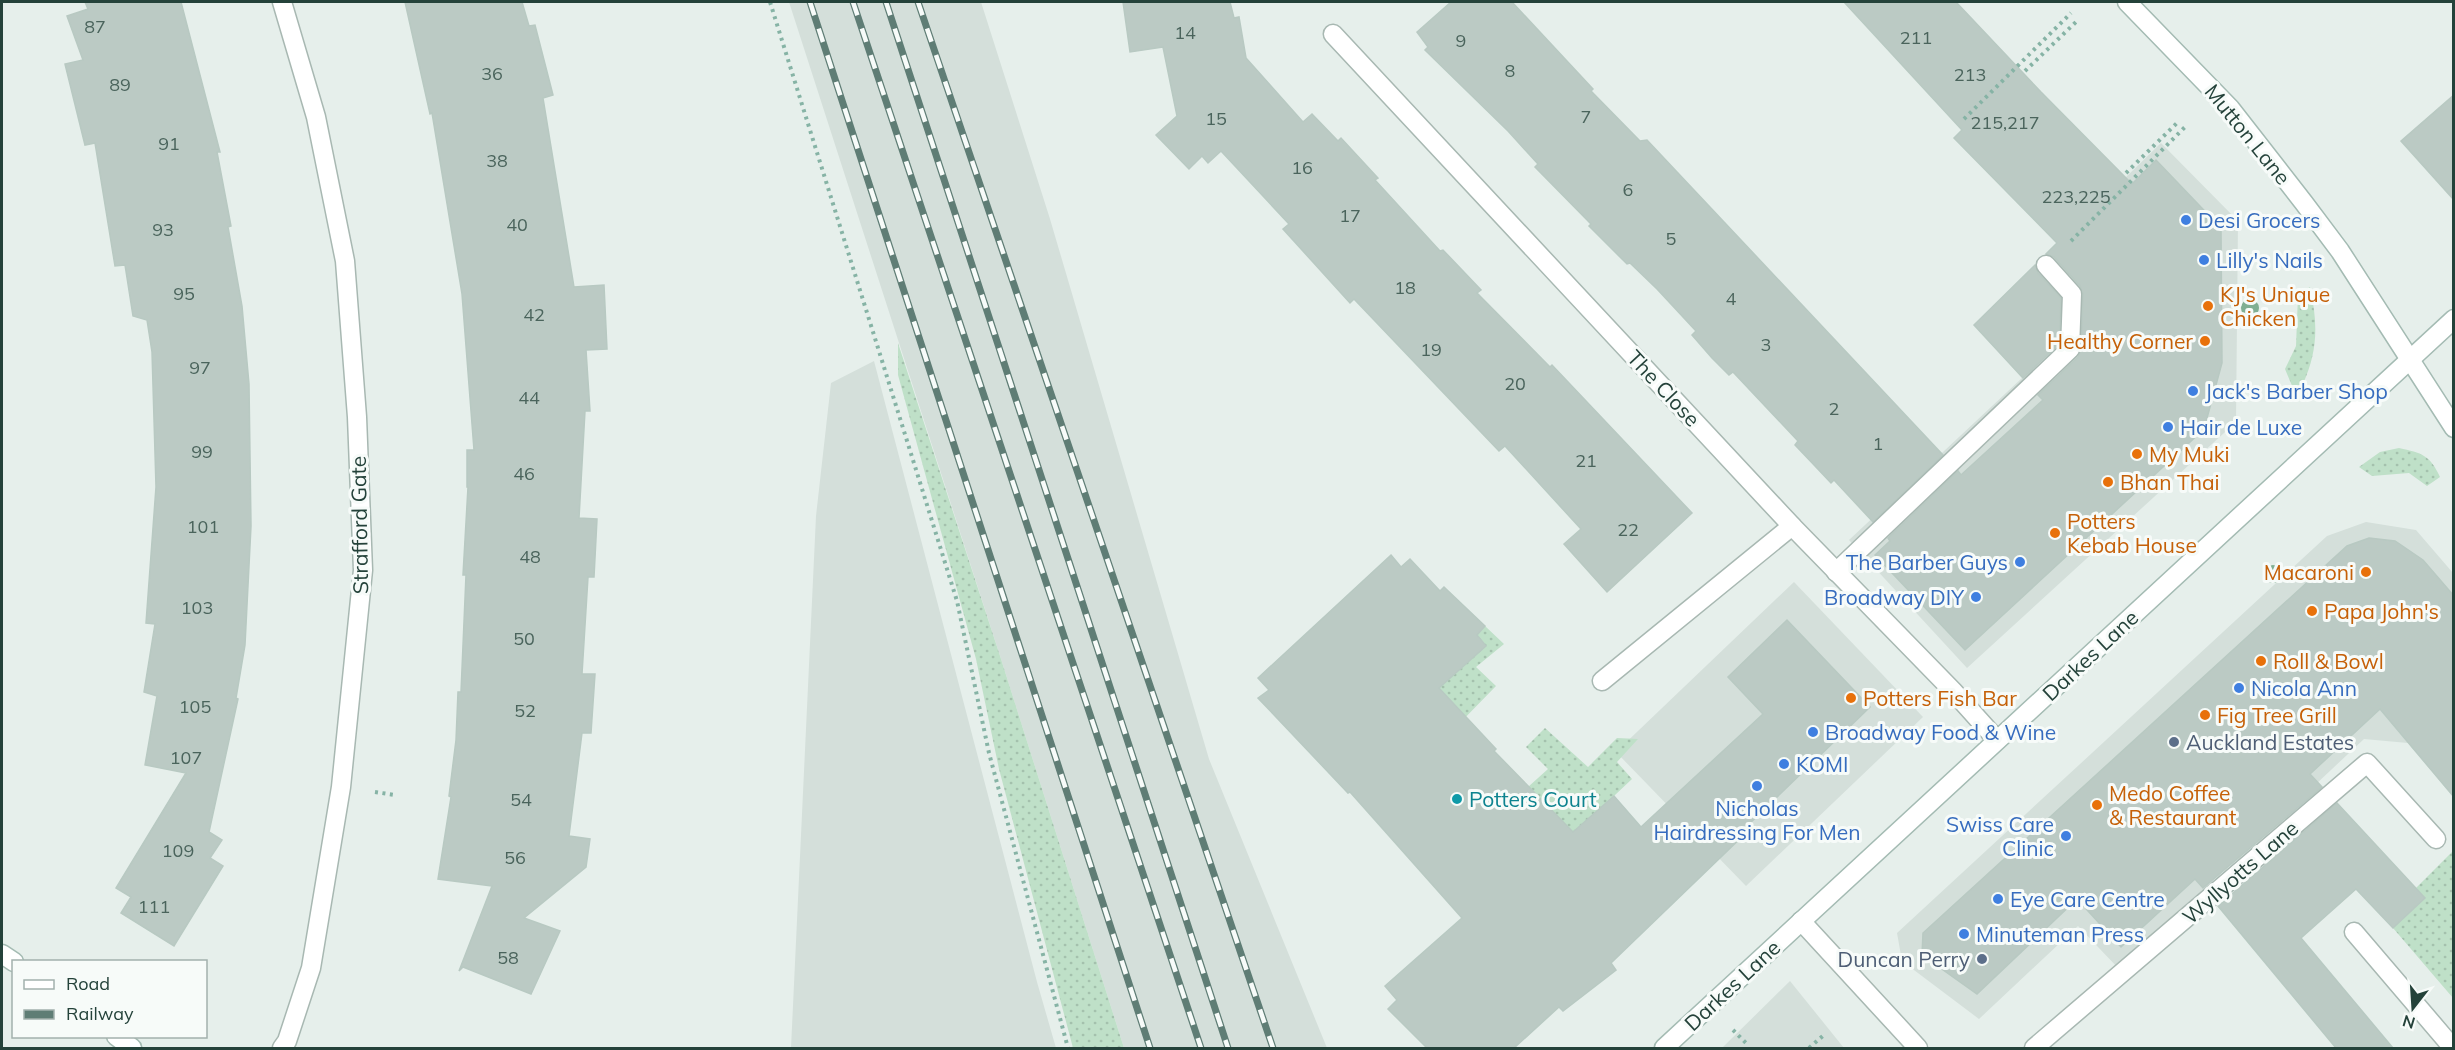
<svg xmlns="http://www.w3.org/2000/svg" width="2455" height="1050" viewBox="0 0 2455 1050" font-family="Mulish,sans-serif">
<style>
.built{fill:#d4dfda}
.grass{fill:url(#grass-dots)}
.building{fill:#bbcac4;stroke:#b8c9c2;stroke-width:1.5}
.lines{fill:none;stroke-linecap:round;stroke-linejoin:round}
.lane-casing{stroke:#a8b8b2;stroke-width:21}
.street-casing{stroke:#a8b8b2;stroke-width:21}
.secondary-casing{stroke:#a4bbb3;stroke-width:21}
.path{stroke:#86b3a5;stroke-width:4;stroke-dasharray:3 4.5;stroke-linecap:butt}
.lane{stroke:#fff;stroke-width:18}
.street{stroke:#fff;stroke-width:18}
.secondary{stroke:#fff;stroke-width:18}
.rail-casing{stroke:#5f7d75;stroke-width:7}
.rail{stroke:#f7fbf9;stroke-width:4.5;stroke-dasharray:14;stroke-linecap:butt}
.tree{fill:#80af93}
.shop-dot{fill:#3f7fe0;stroke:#f7fbf9;stroke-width:2}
.food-dot{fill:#e8710a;stroke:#f7fbf9;stroke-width:2}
.service-dot{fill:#5c6f8a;stroke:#f7fbf9;stroke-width:2}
.culture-dot{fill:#0f9aa8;stroke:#f7fbf9;stroke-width:2}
.labels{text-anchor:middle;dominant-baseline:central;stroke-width:6;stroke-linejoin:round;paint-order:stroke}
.number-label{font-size:18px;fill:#4a645c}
.street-label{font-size:21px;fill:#24423a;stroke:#f7fbf9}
.shop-label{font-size:21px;fill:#366cbe;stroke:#f7fbf9;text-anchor:start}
.food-label{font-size:21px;fill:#c56008;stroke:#f7fbf9;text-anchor:start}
.service-label{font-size:21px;fill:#4e5e75;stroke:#f7fbf9;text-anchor:start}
.culture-label{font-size:21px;fill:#0d838f;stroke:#f7fbf9;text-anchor:start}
</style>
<defs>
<pattern id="grass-dots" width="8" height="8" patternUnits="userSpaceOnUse" patternTransform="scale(1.5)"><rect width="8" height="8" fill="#bfe0c8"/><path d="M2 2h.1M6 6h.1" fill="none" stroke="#a4c1ad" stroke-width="1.8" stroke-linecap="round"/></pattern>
</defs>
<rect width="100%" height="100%" fill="#e6efeb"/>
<g class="built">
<polygon points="789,2 981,2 1050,219 1209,759 1327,1048 1124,1048 1001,659"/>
<polygon points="2161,143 2238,221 2236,422 1967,668 1849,540 2022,378 1974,325"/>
<polygon points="874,361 1037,982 1056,1048 791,1048 816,516 831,383"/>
<polygon points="2366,522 2416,530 2453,573 2453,797 2408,743 2364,739 2119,969 2078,926 1979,1019 1902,961 1897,933 2327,536"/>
<polygon points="1794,582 1923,717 1746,886 1616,752"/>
<polygon points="1790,981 1844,1048 1722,1048"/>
</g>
<g class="grass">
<path d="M2310,287c8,37 8,63 -7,97l-10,4 -8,-19 11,-23 2,-51z"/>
<polygon points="898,343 1001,659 1124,1048 1073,1048 999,769 976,659 898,375"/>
<path d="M2399,448c23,5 31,7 41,29l-13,9 -18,-13 -37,3 -13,-9 21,-15z"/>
<polygon points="1485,626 1504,644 1476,667 1496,686 1456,727 1420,690 1446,665 1455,674 1485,646 1477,635"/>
<polygon points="1545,728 1588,767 1617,738 1638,739 1617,762 1632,779 1563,844 1528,787 1548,769 1526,747"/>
<polygon points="2453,851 2453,998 2393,928 2425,898 2416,888"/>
</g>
<g class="building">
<polygon points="85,2 181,2 220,152 217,152 231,226 228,227 242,306 249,384 251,526 245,645 236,698 238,699 209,832 222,840 210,858 223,866 174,946 121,913 131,897 116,888 186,773 145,765 157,696 144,692 155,624 146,623 156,487 152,352 147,320 133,316 125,265 115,266 95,143 85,145 65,64 83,60 67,16 88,9"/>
<polygon points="405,2 522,2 529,26 535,25 553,95 543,98 574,287 604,285 607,349 586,350 590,411 585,411 579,518 597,519 594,577 588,577 582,674 595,674 591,733 582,733 569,836 590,839 586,867 524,918 560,931 531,994 463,967 459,971 492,886 438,879 451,797 449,796 456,740 458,692 461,692 466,575 463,575 468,487 467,487 467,450 474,450 462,294 432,113 430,114"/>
<polygon points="1123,2 1230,2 1234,18 1239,17 1246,58 1303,122 1312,114 1338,141 1341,138 1378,178 1375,180 1440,251 1443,250 1481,290 1477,293 1550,367 1552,365 1692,513 1607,592 1564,544 1581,529 1505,446 1499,451 1354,299 1350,303 1283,229 1289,224 1221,151 1208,163 1202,156 1189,169 1156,135 1177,116 1163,47 1130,52"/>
<polygon points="1451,2 1512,2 1593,89 1591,91 1640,141 1647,140 1943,455 1873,522 1834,480 1831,483 1815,466 1795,445 1798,441 1733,372 1729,375 1712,358 1692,335 1696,331 1657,289 1630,263 1627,264 1589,226 1591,224 1535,167 1538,164 1508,131 1425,50 1428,47 1417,32"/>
<polygon points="1844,2 1956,2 2041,92 2132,184 2156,160 2221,228 2222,363 2204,429 1965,650 1875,555 1890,541 1888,538 1958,471 1961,475 2043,400 2038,395 2078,357 2081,349 2083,294 2080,286 2054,257 2046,254 2057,243 1954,138 1962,130"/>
<polygon points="2454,95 2454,200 2401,141"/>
<polygon points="2035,265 2038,273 2061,298 2059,344 2023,378 1974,325"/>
<polygon points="2369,538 2395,541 2423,560 2454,596 2454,797 2380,709 2310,774 2322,787 2203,888 2195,879 2121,947 2077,899 1977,994 1922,955 1923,933 2347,546"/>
<polygon points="1391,555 1401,567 1410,559 1440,591 1444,587 1485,626 1477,635 1486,646 1439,688 1496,749 1494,751 1573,832 1614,796 1641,827 1763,714 1728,677 1787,620 1870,707 1746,827 1749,830 1611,963 1616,970 1563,1011 1559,1007 1514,1048 1427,1048 1388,1009 1397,1000 1385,986 1462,918 1350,792 1348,793 1258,698 1269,690 1258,678"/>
<polygon points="2337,803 2425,898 2393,928 2356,889 2301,938 2393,1048 2336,1048 2218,906"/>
</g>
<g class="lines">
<g class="lane-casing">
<g id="lane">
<polyline points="1836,572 2070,349 2072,294 2046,265"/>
<polyline points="1602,681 1792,526"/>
<polyline points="2354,932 2453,1048"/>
<polyline points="2034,1048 2367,763 2436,839"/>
</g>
</g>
<g class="street-casing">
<g id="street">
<polyline points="1333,34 1792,526 1953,691 1997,740"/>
<polyline points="1801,921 1918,1048"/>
<polyline points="282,1048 287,1041 311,968 341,787 363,570 357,417 345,261 316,117 282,2"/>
</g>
</g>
<g class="secondary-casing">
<g id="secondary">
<polyline points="2127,2 2230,108 2304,203 2340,251 2454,428"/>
<polyline points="2,954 14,962"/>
<polyline points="116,1036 132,1048"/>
<polyline points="1664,1048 2454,319"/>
</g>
</g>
<g class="path">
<polyline points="770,2 957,601 989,753 1068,1048"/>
<polyline points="2025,71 2078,20"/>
<polyline points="1964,119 2071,13"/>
<polyline points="2126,173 2179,121"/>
<polyline points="2071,241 2185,127"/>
<polyline points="375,792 395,795"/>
<polyline points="1733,1030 1747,1044"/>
<polyline points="1809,1048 1825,1034"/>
</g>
<use href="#lane" class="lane"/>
<use href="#street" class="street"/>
<use href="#secondary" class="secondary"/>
<g class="rail-casing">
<g id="rail">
<polyline points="810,2 1150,1048"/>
<polyline points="853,2 1201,1048"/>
<polyline points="886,2 1228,1048"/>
<polyline points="918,2 1273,1048"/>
</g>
</g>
<use href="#rail" class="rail"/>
</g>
<g class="tree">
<circle cx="2250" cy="308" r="9"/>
<circle cx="2273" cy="574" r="9"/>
</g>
<g class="shop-dot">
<circle cx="2186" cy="220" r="6"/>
<circle cx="2204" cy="260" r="6"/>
<circle cx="2193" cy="391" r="6"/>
<circle cx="2168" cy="427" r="6"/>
<circle cx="2020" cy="562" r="6"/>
<circle cx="1976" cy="597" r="6"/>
<circle cx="2239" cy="688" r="6"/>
<circle cx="1813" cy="732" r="6"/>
<circle cx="1784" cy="764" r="6"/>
<circle cx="1757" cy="786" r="6"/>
<circle cx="2066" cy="836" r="6"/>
<circle cx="1998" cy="899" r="6"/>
<circle cx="1964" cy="934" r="6"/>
</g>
<g class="food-dot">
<circle cx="2208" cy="306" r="6"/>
<circle cx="2205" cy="341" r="6"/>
<circle cx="2137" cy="454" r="6"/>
<circle cx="2108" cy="482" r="6"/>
<circle cx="2055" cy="533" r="6"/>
<circle cx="2366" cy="572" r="6"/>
<circle cx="2312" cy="611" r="6"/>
<circle cx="2261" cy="661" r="6"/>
<circle cx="1851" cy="698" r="6"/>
<circle cx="2205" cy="715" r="6"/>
<circle cx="2097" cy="805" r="6"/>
</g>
<g class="service-dot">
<circle cx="2174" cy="742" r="6"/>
<circle cx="1982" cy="959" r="6"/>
</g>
<circle class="culture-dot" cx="1457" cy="799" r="6"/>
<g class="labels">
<g class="number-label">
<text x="95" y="26">87</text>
<text x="1185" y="32">14</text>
<text x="1916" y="37">211</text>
<text x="1461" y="40">9</text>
<text x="1510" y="70">8</text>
<text x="492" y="73">36</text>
<text x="1970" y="74">213</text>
<text x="120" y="84">89</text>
<text x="1586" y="116">7</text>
<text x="1216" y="118">15</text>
<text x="2005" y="122">215,217</text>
<text x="169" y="143">91</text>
<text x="497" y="160">38</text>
<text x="1302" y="167">16</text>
<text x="1628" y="189">6</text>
<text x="2076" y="196">223,225</text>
<text x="1350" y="215">17</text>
<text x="517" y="224">40</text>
<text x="163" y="229">93</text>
<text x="1671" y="238">5</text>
<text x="1405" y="287">18</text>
<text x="184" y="293">95</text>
<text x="1731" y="298">4</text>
<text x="534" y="314">42</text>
<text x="1766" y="344">3</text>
<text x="1431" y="349">19</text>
<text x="200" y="367">97</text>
<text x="1515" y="383">20</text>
<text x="529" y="397">44</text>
<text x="1834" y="408">2</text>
<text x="1878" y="443">1</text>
<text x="202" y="451">99</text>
<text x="1586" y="460">21</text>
<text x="524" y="473">46</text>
<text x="203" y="526">101</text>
<text x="1628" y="529">22</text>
<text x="530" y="556">48</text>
<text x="197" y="607">103</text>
<text x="524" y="638">50</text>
<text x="195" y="706">105</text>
<text x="525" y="710">52</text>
<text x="186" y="757">107</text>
<text x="521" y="799">54</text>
<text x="178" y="850">109</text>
<text x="515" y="857">56</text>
<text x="154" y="906">111</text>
<text x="508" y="957">58</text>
</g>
<g class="street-label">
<text transform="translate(2248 134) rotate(51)">Mutton Lane</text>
<text transform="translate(1664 388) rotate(47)">The Close</text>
<text transform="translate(359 525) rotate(-91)">Strafford Gate</text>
<text transform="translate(2090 655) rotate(-43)">Darkes Lane</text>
<text transform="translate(2240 872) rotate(-41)">Wyllyotts Lane</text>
<text transform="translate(1732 985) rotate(-43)">Darkes Lane</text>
</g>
<g class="shop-label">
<text x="2198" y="220">Desi Grocers</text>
<text x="2216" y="260">Lilly's Nails</text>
<text x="2205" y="391">Jack's Barber Shop</text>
<text x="2180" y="427">Hair de Luxe</text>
<text x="2008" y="562" text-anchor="end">The Barber Guys</text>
<text x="1964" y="597" text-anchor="end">Broadway DIY</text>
<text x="2251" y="688">Nicola Ann</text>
<text x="1825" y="732">Broadway Food &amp; Wine</text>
<text x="1796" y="764">KOMI</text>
<text x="1757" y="808" text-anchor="middle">Nicholas<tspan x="1757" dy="24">Hairdressing For Men</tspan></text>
<text x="2054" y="824" text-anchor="end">Swiss Care<tspan x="2054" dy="24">Clinic</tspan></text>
<text x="2010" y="899">Eye Care Centre</text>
<text x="1976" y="934">Minuteman Press</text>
</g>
<g class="food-label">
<text x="2220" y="294">KJ's Unique<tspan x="2220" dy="24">Chicken</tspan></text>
<text x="2193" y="341" text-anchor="end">Healthy Corner</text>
<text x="2149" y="454">My Muki</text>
<text x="2120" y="482">Bhan Thai</text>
<text x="2067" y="521">Potters<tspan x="2067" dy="24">Kebab House</tspan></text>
<text x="2354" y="572" text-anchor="end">Macaroni</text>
<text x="2324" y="611">Papa John's</text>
<text x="2273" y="661">Roll &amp; Bowl</text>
<text x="1863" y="698">Potters Fish Bar</text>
<text x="2217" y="715">Fig Tree Grill</text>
<text x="2109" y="793">Medo Coffee<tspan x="2109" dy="24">&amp; Restaurant</tspan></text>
</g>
<g class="service-label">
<text x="2186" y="742">Auckland Estates</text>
<text x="1970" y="959" text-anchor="end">Duncan Perry</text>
</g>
<g class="culture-label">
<text x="1469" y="799">Potters Court</text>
</g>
</g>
<rect width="2455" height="1050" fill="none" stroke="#24423a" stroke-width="6"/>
<rect x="12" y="960" width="195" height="78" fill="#f7fbf9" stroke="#a3b1ad" stroke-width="1.5"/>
<rect x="24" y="980" width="30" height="9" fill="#ffffff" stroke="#a3b1ad" stroke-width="1.5"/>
<text x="66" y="990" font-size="18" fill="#24423a">Road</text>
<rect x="24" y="1010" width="30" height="9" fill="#5f7d75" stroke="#a3b1ad" stroke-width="1.5"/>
<text x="66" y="1020" font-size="18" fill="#24423a">Railway</text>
<g transform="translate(2413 1008) rotate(197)" stroke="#f7fbf9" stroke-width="4.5" paint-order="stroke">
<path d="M0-4.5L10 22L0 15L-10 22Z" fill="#24423a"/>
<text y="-9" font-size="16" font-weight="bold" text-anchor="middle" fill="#24423a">N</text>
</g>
</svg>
